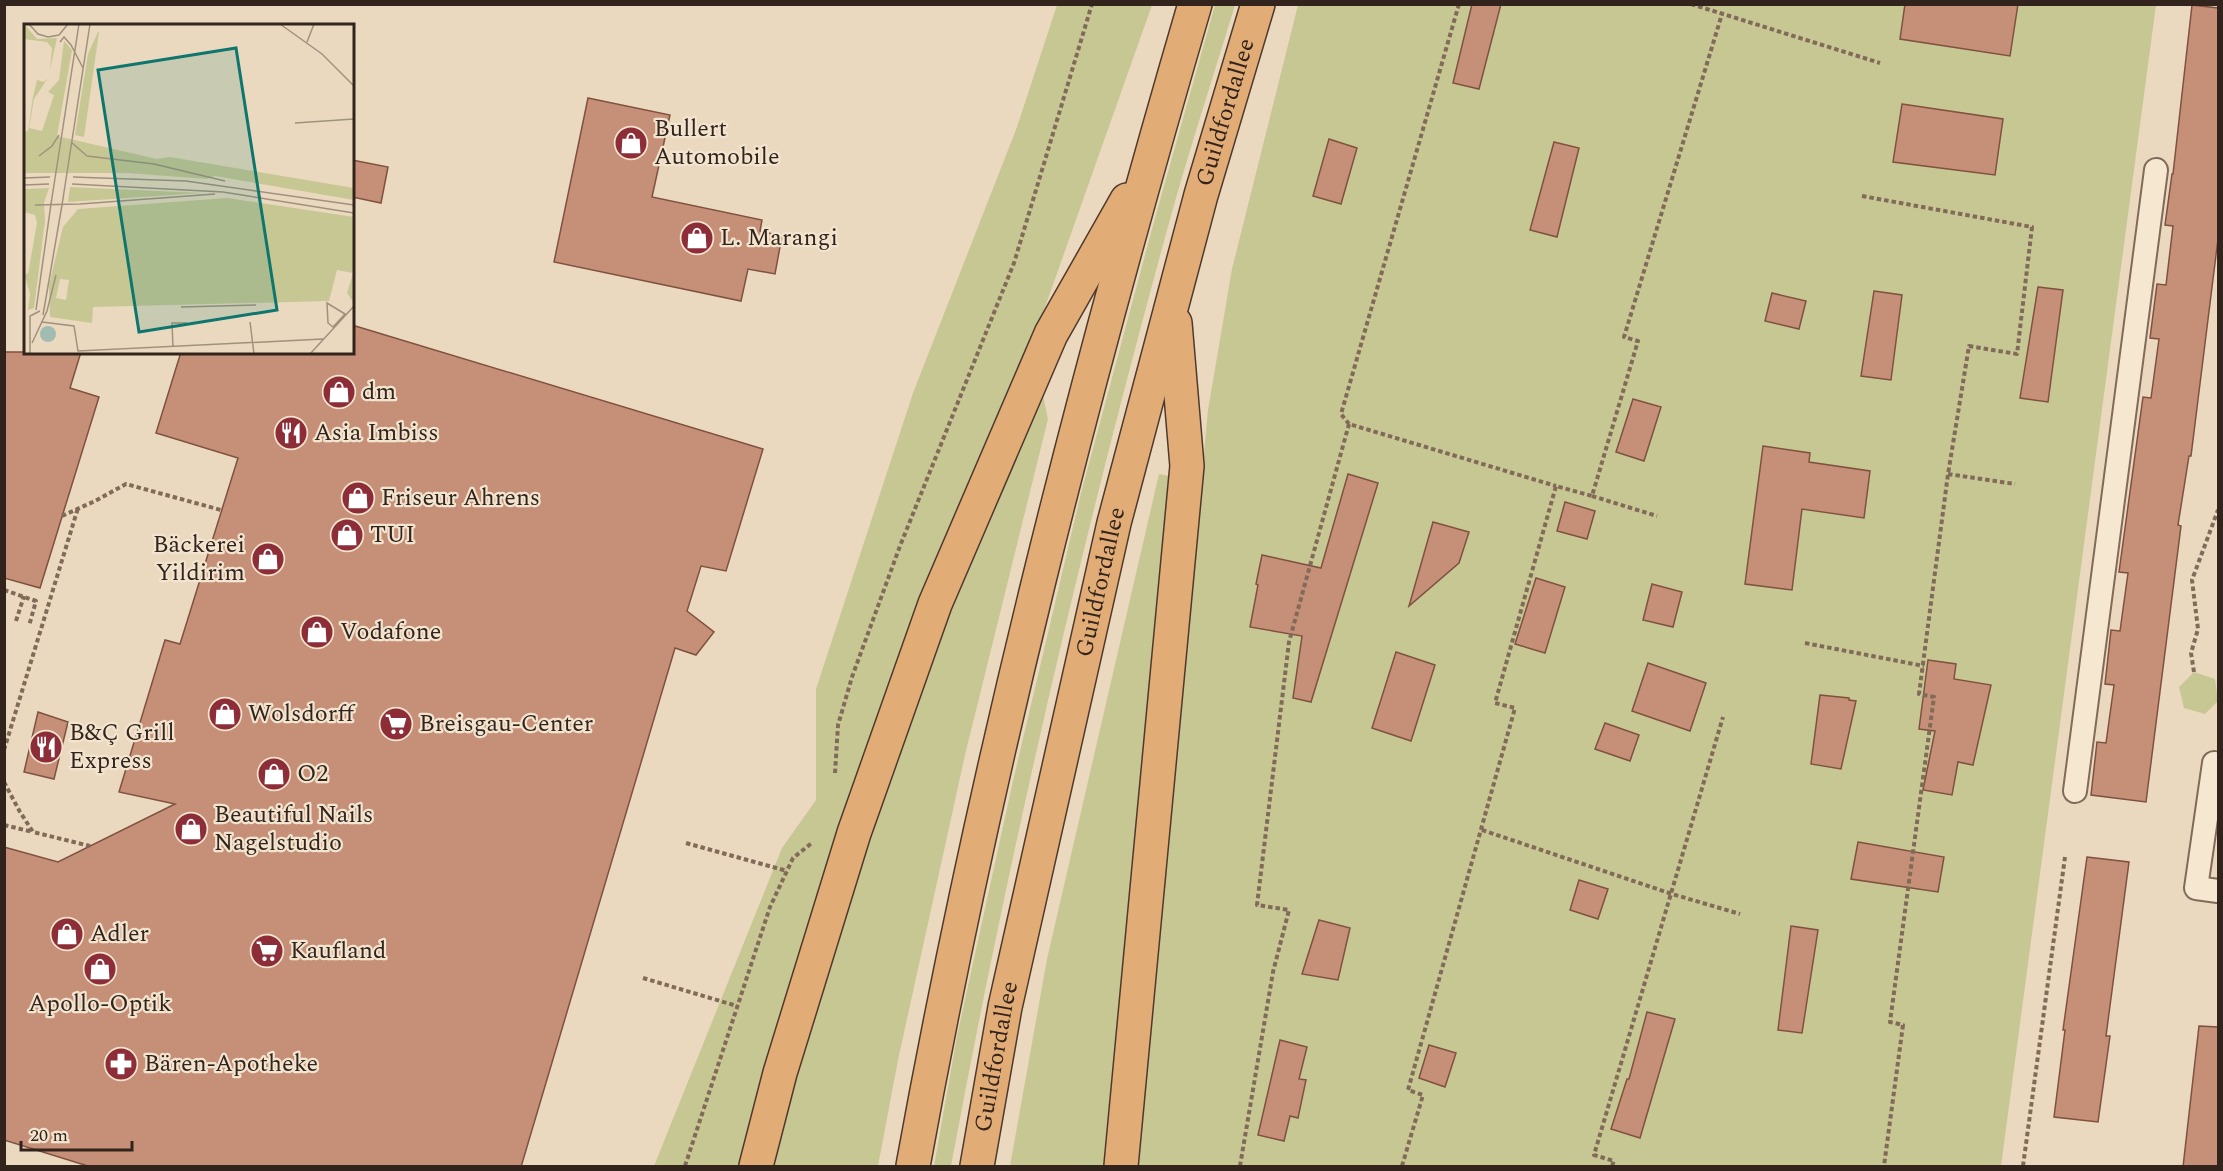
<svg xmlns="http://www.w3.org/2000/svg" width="2223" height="1171" viewBox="0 0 2223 1171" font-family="Spectral,serif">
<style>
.green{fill:#c7c794}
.building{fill:#c68f77;stroke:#7f5240;stroke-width:1.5}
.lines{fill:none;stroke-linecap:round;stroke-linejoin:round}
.service-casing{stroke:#826a59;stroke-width:26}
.trunk-casing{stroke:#4f392d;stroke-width:36}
.path{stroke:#826a59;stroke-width:4;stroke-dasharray:4.5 3;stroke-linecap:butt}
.service{stroke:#f6e7d1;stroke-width:22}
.trunk{stroke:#e1ac76;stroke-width:33}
.labels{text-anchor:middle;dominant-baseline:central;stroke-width:4.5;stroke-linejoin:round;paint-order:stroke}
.street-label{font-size:24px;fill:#32241c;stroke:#f2e4ce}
.poi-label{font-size:24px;fill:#32241c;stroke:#f2e4ce;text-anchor:start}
.inset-road{fill:none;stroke:#a0917e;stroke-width:1.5}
.view{fill:#0f766e;fill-opacity:0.15;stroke:#0f766e;stroke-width:3}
.inset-edge{fill:none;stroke:#32241c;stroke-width:3}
</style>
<rect width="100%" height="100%" fill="#ead9bf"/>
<g class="green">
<polygon points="1057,5 1152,5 1032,344 1048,419 965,755 898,1060 878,1166 654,1166 782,848 816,800 816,689 913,393 1017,127"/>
<path d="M1215,5h20c-22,73 -46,145 -66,218 -86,312 -159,626 -218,943h-17l23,-130 56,-255 68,-288 74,-275z"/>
<polygon points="1298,5 2156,5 2001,1166 1137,1166 1208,410 1232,269"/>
<polygon points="1159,474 1170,476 1103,1166 1010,1166 1047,959"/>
<polygon points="2194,672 2215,679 2218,701 2205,714 2184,708 2179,687"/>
</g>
<g class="building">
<polygon points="1472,4 1501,4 1479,89 1453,83"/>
<polygon points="1905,4 2018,4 2010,56 1900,39"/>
<polygon points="2192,5 2218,8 2218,239 2191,456 2189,456 2178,525 2181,526 2146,802 2091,795 2097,742 2106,743 2114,685 2105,684 2111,630 2120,631 2128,573 2119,572 2143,397 2151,398 2159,339 2150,338 2157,284 2166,285 2173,226 2165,225 2172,174 2173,174"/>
<polygon points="588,98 670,115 652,197 762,220 760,231 782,236 775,274 748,269 741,301 554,262"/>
<polygon points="1902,104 2003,119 1995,175 1893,162"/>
<polygon points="1329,139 1357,148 1341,204 1313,196"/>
<polygon points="1554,142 1579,148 1557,237 1530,230"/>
<polygon points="352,160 388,167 381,203 352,197"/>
<polygon points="2038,287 2063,290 2048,402 2020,398"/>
<polygon points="1874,291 1902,295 1891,380 1861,376"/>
<polygon points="1772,293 1806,301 1799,329 1765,321"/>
<polygon points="352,325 763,449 726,571 701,566 687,611 714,632 696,655 675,648 521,1167 91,1167 4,1140 4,847 58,862 175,804 119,792 165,640 180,644 238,458 156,433 181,352 352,352"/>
<polygon points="4,352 81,352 70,388 99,397 40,588 4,578"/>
<polygon points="1633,399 1661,407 1644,461 1616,452"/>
<polygon points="1763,446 1810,453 1809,462 1870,471 1864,518 1802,509 1792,590 1745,584"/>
<polygon points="1348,474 1378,483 1311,702 1293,698 1302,636 1250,627 1258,585 1256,584 1262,555 1321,568"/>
<polygon points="1565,502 1595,511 1587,539 1557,531"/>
<polygon points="1433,522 1469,532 1459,563 1409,606"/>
<polygon points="1536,578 1565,587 1545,653 1515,644"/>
<polygon points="1652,584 1682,592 1673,627 1643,620"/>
<polygon points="1396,652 1435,665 1411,741 1372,728"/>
<polygon points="1928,660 1956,664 1954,679 1991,685 1973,765 1958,762 1952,795 1923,790 1935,731 1919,729"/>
<polygon points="1648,663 1706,683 1690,731 1632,711"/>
<polygon points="1820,695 1849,698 1849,700 1856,701 1841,769 1811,764"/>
<polygon points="38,712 68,722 54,779 24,772"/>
<polygon points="1605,723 1639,735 1630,761 1595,749"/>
<polygon points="1858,842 1944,857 1938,892 1851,879"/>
<polygon points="2087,857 2129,862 2106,1036 2110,1036 2098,1122 2054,1117 2065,1030 2063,1030"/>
<polygon points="1579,880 1608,889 1598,919 1570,910"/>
<polygon points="1319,920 1350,928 1338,980 1302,974"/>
<polygon points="1791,926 1818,930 1802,1033 1778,1030"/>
<polygon points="1647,1012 1675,1019 1640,1138 1611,1129 1627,1079 1629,1079"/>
<polygon points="2199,1026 2218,1027 2218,1167 2183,1167"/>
<polygon points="1280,1040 1307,1047 1299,1079 1306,1080 1298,1118 1290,1116 1284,1141 1258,1135"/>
<polygon points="1429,1045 1456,1053 1445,1087 1419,1078"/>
</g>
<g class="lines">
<g class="service-casing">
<g id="service">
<polyline points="2214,763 2196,888 2218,891"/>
<polyline points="2075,791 2156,170"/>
</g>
</g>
<g class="trunk-casing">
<g id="trunk">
<polyline points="756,1166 780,1073 854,833 935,604 1051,334 1127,200"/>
<path d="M913,1166c71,-392 170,-779 282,-1162"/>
<path id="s1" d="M977,1166l28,-159 109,-484 87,-328 57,-191"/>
<polyline points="1121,1166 1187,466 1175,323"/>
</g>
</g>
<g class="path">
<polyline points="1459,4 1341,414 1349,424 1556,486"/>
<polyline points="1691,4 1880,63"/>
<polyline points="2203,6 2204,4"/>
<polyline points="1862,196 2032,227 2017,354 1969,346 1948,474 1919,694 1934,697 1890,1022 1903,1025 1884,1166"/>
<polyline points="1948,474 2015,484"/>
<polyline points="1592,496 1657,516"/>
<polyline points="62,516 95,501 126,484 221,510"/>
<polyline points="4,590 36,601 29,626"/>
<polyline points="16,621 24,596"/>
<polyline points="1805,643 1924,666"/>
<polyline points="2194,672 2191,653 2198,629 2192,580 2218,510"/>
<polyline points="4,750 78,508"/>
<polyline points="835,773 838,725 852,677 900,546 1014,263 1092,4"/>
<polyline points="4,782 20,812 33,832 90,846"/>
<polyline points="4,825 33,832"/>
<polyline points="1482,830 1672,894 1740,914"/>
<polyline points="686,843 787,871"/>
<polyline points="643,978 737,1006"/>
<polyline points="685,1166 770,907 793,858 813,842"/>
<polyline points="1240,1166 1273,972 1289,910 1257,905 1289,642 1349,424"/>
<polyline points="1402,1166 1423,1095 1408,1090 1515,708 1495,703 1556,486 1592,496 1638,341 1624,337 1722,14"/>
<polyline points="1612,1166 1614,1161 1594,1155 1723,717"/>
<polyline points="2023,1166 2065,857"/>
</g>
<use href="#service" class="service"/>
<use href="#trunk" class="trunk"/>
</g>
<defs>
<g id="shop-disc" transform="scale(1.725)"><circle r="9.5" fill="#8d2d38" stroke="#f2e4ce"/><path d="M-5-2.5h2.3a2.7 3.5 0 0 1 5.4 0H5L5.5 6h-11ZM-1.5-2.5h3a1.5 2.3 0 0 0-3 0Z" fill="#fff"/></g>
<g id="restaurant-disc" transform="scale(1.725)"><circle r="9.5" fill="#8d2d38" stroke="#f2e4ce"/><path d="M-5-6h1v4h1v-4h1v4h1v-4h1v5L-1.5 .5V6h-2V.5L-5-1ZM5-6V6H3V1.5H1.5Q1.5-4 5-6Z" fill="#fff"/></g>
<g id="supermarket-disc" transform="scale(1.725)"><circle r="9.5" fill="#8d2d38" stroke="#f2e4ce"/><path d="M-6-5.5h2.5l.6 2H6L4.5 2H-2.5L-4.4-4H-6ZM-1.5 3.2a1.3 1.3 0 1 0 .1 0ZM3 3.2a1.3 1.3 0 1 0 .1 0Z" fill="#fff"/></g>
<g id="pharmacy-disc" transform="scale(1.725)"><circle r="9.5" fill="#8d2d38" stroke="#f2e4ce"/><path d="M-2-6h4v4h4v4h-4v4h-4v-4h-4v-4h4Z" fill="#fff"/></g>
</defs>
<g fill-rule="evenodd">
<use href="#shop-disc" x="631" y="143"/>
<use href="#shop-disc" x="697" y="238"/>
<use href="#shop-disc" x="339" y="392"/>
<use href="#restaurant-disc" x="291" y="433"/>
<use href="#shop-disc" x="358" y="498"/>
<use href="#shop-disc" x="347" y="535"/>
<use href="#shop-disc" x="268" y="559"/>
<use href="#shop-disc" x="317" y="632"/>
<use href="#shop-disc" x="225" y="714"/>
<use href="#supermarket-disc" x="396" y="724"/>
<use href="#restaurant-disc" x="46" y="747"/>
<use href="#shop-disc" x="274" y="774"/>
<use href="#shop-disc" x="191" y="829"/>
<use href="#shop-disc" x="67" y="934"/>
<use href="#supermarket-disc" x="267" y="951"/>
<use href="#shop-disc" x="100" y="969"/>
<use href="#pharmacy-disc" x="121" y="1064"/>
</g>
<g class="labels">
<g class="street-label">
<text stroke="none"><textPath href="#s1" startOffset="1083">Guildfordallee</textPath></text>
<text stroke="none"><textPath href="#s1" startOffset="597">Guildfordallee</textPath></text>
<text stroke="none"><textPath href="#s1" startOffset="111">Guildfordallee</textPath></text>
</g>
<g class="poi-label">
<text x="654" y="129">Bullert<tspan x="654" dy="28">Automobile</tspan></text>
<text x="720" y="238">L. Marangi</text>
<text x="362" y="392">dm</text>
<text x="314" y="433">Asia Imbiss</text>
<text x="381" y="498">Friseur Ahrens</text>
<text x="370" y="535">TUI</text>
<text x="245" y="545" text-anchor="end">Bäckerei<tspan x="245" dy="28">Yildirim</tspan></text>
<text x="340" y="632">Vodafone</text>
<text x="248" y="714">Wolsdorff</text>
<text x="419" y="724">Breisgau-Center</text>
<text x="69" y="733">B&amp;Ç Grill<tspan x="69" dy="28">Express</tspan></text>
<text x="297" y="774">O2</text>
<text x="214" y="815">Beautiful Nails<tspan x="214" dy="28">Nagelstudio</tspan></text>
<text x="90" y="934">Adler</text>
<text x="290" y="951">Kaufland</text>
<text x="100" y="1004" text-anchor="middle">Apollo-Optik</text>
<text x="144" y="1064">Bären-Apotheke</text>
</g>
</g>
<g transform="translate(24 24)">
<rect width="330" height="330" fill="#ead9bf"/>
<path d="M0,0l13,15 20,-1 -7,32 2,-22 -5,-6 -23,-3zM74,8h1l-15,105 -9,-2 13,-81zM40,17l8,9 -15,86 100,23 13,-2 184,31v12l-139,-24 -9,3 -78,-6h-104v-41l4,-1 5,-34 4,-17 7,2 4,-4 -14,21 -5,29 13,3 12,-36 -6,-3 11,-12zM46,163l132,6 -134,9zM25,164l-5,15 1,18 -11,87 -6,2 2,-16 -6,-21 4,1 9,-51 -2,-8 -11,-3v-23zM203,174l127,19v86l-7,-10 6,-20 -16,-3 -8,31 -236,6 -1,16 -42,-6 -1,-32 14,-58 15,-18zM36,255l9,1 -3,20 -10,-2z" fill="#c7c794" fill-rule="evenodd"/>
<path d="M16 310a8 8 0 1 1 16 0a8 8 0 1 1-16 0Z" fill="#a2bcb2"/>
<path class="inset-road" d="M5,0l9,10 10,3 11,-2 9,-11M256,0l42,30 32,32M36,18l4,-5 7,8 12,23M283,18l7,-18M271,99l59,-4M47,118l16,14M15,132l13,-10 7,-11M63,132l67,8 71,17M49,153l113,4 168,24M0,154l26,-1M48,160l151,8 131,21M0,161l25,-1M27,180l28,-180M56,180l135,-10M11,181l45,-1M38,181l28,-181M303,279l18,11 -12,13 -5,-4zM157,283l75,-2M12,286l15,-106M19,291l19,-110M18,298l32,4 4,25 245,-12M226,298l4,32M8,319l15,-32 9,-36M149,323l-1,-24h15M6,330v-38l10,-5M286,330l44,-48"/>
<path class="view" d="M212,24l41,262 -138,22 -41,-262z"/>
<rect width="330" height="330" class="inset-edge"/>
</g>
<rect width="2223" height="1171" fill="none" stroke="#32241c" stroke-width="12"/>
<path d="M21 1141v9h111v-9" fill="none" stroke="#32241c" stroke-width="3"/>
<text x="30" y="1141" font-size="18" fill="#32241c" stroke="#f2e4ce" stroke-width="4.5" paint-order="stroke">20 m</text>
</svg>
